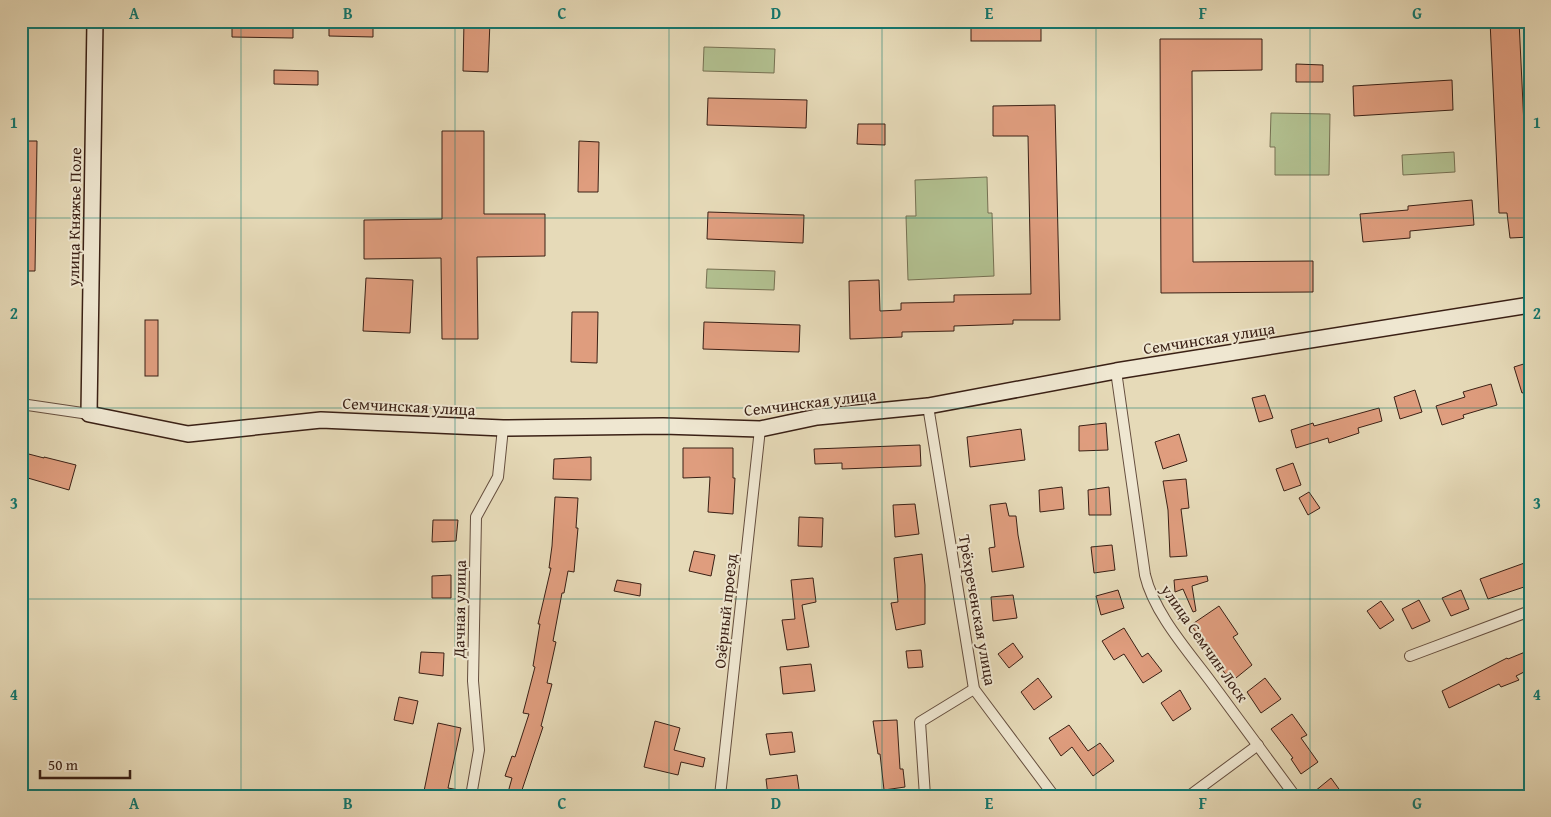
<svg xmlns="http://www.w3.org/2000/svg" width="1551" height="817" viewBox="0 0 1551 817" font-family="'Gentium Book Plus',serif">
<style>
.green{fill:#b2c090;stroke:#767052}
.building{fill:#df9d7e;stroke:#3a2015}
.lines{fill:none;stroke-linecap:round;stroke-linejoin:round}
.street-casing{stroke:#654e3e;stroke-width:12}
.secondary-casing{stroke:#3a2015;stroke-width:18}
.street{stroke:#efe7d1;stroke-width:10}
.secondary{stroke:#efe7d1;stroke-width:15}
.grid{fill:none;stroke:#0f766e;stroke-width:1;stroke-opacity:0.55}
.labels{text-anchor:middle;dominant-baseline:central;stroke-width:4;stroke-linejoin:round;paint-order:stroke}
.street-label{font-size:16px;fill:#3a2015;stroke:#efe7d1}
.neatline{fill:none;stroke:#0f766e;stroke-width:2}
.grid-label{font-size:16px;text-anchor:middle;font-weight:bold;fill:#0f766e}
</style>
<rect width="100%" height="100%" fill="#e6dab8"/>
<filter id="stains"><feTurbulence type="fractalNoise" baseFrequency=".004" numOctaves="4"/><feColorMatrix values="0 0 0 0 .2 0 0 0 0 .09 0 0 0 0 .02 0 0 0 .5 -.17"/></filter>
<radialGradient id="worn" r=".72"><stop offset=".6" stop-color="#630" stop-opacity="0"/><stop offset="1" stop-color="#630" stop-opacity=".3"/></radialGradient>
<g class="green">
<polygon points="704,47 775,49 774,73 703,71"/>
<polygon points="1271,113 1330,114 1329,175 1275,175 1275,147 1270,147"/>
<polygon points="1454,152 1455,172 1403,175 1402,155"/>
<polygon points="987,177 988,213 992,213 994,276 908,280 906,216 916,216 915,180"/>
<polygon points="707,269 775,271 774,290 706,288"/>
</g>
<g class="building">
<polygon points="232,21 293,21 293,38 232,37"/>
<polygon points="329,21 373,21 373,37 329,36"/>
<polygon points="464,21 490,21 488,72 463,71"/>
<rect x="971" y="21" width="70" height="20"/>
<polygon points="1490,21 1519,21 1528,209 1530,209 1530,237 1510,238 1507,213 1499,213"/>
<polygon points="1160,39 1262,39 1262,70 1192,71 1193,262 1313,261 1313,292 1161,293"/>
<polygon points="1296,64 1323,65 1323,82 1296,82"/>
<polygon points="274,70 318,71 318,85 274,84"/>
<polygon points="1452,80 1453,110 1354,116 1353,86"/>
<polygon points="708,98 807,100 806,128 707,125"/>
<polygon points="1055,105 1060,320 1013,320 1013,324 954,326 954,331 902,332 902,337 850,339 849,281 879,280 880,311 901,310 901,303 954,302 954,295 1031,294 1028,136 993,136 993,106"/>
<polygon points="858,124 885,124 885,145 857,144"/>
<polygon points="442,131 484,131 484,214 545,214 545,256 477,257 478,339 442,339 441,258 364,259 364,220 442,219"/>
<polygon points="21,141 37,141 35,271 21,271"/>
<polygon points="579,141 599,142 598,192 578,192"/>
<polygon points="1472,200 1474,225 1410,231 1410,238 1363,242 1360,214 1408,210 1408,206"/>
<polygon points="708,212 804,215 803,243 707,239"/>
<polygon points="366,278 413,280 410,333 363,331"/>
<polygon points="572,312 598,312 597,363 571,362"/>
<rect x="145" y="320" width="13" height="56"/>
<polygon points="704,322 800,325 799,352 703,349"/>
<polygon points="1530,362 1530,391 1522,393 1514,367"/>
<polygon points="1491,384 1497,405 1463,415 1464,418 1442,425 1436,406 1465,397 1463,392"/>
<polygon points="1415,390 1422,412 1400,419 1394,397"/>
<polygon points="1265,395 1273,418 1259,422 1252,398"/>
<polygon points="1379,408 1382,421 1358,428 1359,433 1329,443 1328,438 1296,448 1291,430 1313,423 1314,426"/>
<polygon points="1106,423 1108,450 1079,451 1079,426"/>
<polygon points="1021,429 1025,460 970,467 967,437"/>
<polygon points="1179,434 1187,461 1163,469 1155,442"/>
<polygon points="920,445 921,466 842,469 842,463 815,464 814,449"/>
<polygon points="683,448 733,448 733,478 735,478 733,514 708,512 710,477 683,478"/>
<polygon points="21,452 44,458 44,457 76,465 69,490 21,476"/>
<polygon points="591,457 591,480 553,479 554,459"/>
<polygon points="1293,463 1301,485 1284,491 1276,469"/>
<polygon points="1186,479 1189,508 1181,509 1187,556 1170,557 1168,510 1163,481"/>
<polygon points="1062,487 1064,509 1040,512 1039,490"/>
<polygon points="1109,487 1111,515 1089,515 1088,490"/>
<polygon points="1309,492 1320,508 1308,515 1299,498"/>
<polygon points="555,497 578,498 576,528 578,528 574,572 568,571 564,593 562,593 553,641 556,642 547,683 552,684 541,726 543,727 520,796 507,796 512,778 505,776 512,756 515,757 529,714 523,713 535,667 533,666 540,624 538,624 551,568 549,568 552,546"/>
<polygon points="1006,503 1009,516 1016,516 1018,535 1024,567 992,572 989,548 995,547 990,505"/>
<polygon points="915,504 919,534 895,537 893,505"/>
<polygon points="799,517 823,518 822,547 798,546"/>
<polygon points="433,520 458,520 456,541 432,542"/>
<polygon points="1112,545 1115,570 1094,573 1091,547"/>
<polygon points="694,551 715,555 711,576 689,571"/>
<polygon points="922,554 925,585 925,624 896,630 891,603 898,602 894,558"/>
<polygon points="1530,561 1530,585 1488,599 1480,579"/>
<polygon points="451,575 451,598 432,598 432,576"/>
<polygon points="1207,576 1208,581 1192,586 1196,611 1193,612 1183,589 1175,592 1174,580"/>
<polygon points="813,578 816,602 802,605 809,647 787,650 782,620 795,619 791,580"/>
<polygon points="617,580 641,584 640,596 614,591"/>
<polygon points="1118,590 1124,608 1101,615 1096,596"/>
<polygon points="1461,590 1469,609 1451,616 1442,598"/>
<polygon points="1013,595 1017,618 993,621 991,597"/>
<polygon points="1419,600 1430,621 1412,629 1402,609"/>
<polygon points="1381,601 1394,620 1380,629 1367,611"/>
<polygon points="1219,606 1238,634 1233,637 1252,665 1231,682 1191,625"/>
<polygon points="1124,628 1142,657 1148,653 1162,671 1143,683 1124,654 1114,660 1102,641"/>
<polygon points="1013,643 1023,657 1009,668 998,654"/>
<polygon points="921,650 923,667 908,668 906,651"/>
<polygon points="1530,650 1530,669 1516,676 1519,680 1501,687 1499,684 1449,708 1442,691 1507,658 1508,659"/>
<polygon points="421,652 444,653 443,676 419,673"/>
<polygon points="811,664 815,691 783,694 780,667"/>
<polygon points="1038,678 1052,697 1034,710 1021,692"/>
<polygon points="1265,678 1281,699 1261,713 1247,692"/>
<polygon points="1180,690 1191,709 1173,721 1161,703"/>
<polygon points="399,697 418,701 413,724 394,720"/>
<polygon points="1292,714 1307,735 1301,738 1318,762 1301,774 1291,759 1293,758 1271,729"/>
<polygon points="897,720 900,769 903,769 905,787 884,790 880,754 878,754 873,721"/>
<polygon points="655,721 680,728 674,750 705,758 703,767 681,762 678,775 644,767"/>
<polygon points="438,723 461,728 448,788 465,791 464,796 423,796"/>
<polygon points="1069,725 1088,751 1100,743 1114,761 1093,776 1072,747 1061,756 1049,738"/>
<polygon points="792,732 795,752 770,755 766,734"/>
<polygon points="797,775 800,796 768,796 766,779"/>
<polygon points="1331,778 1344,796 1309,796"/>
</g>
<g class="lines">
<g class="street-casing">
<g id="street">
<path d="M1116,371l29,204c9,38 43,76 66,107 28,38 56,76 84,114"/>
<polyline points="21,404 89,414"/>
<polyline points="928,406 974,689 1054,796"/>
<polyline points="1410,656 1530,611"/>
<polyline points="471,796 479,750 473,681 476,517 498,477 503,428"/>
<polyline points="720,796 760,429"/>
<polyline points="925,796 920,722 974,689"/>
<polyline points="1189,796 1258,745"/>
</g>
</g>
<g class="secondary-casing">
<polyline id="secondary" points="95,21 89,414 188,434 321,420 503,428 663,426 760,429 817,417 928,406 1116,371 1530,305"/>
</g>
<use href="#street" class="street"/>
<use href="#secondary" class="secondary"/>
</g>
<path class="grid" d="M241,21v775M455,21v775M669,21v775M882,21v775M1096,21v775M1310,21v775M21,218h1509M21,408h1509M21,599h1509"/>
<g class="labels">
<g class="street-label">
<text transform="translate(74 217) rotate(-89)">улица Княжье Поле</text>
<text transform="translate(1209 338) rotate(-9)">Семчинская улица</text>
<text transform="translate(810 402) rotate(-7)">Семчинская улица</text>
<text transform="translate(409 406) rotate(3)">Семчинская улица</text>
<text transform="translate(459 609) rotate(-89)">Дачная улица</text>
<text transform="translate(978 610) rotate(80)">Трёхреченская улица</text>
<text transform="translate(725 611) rotate(-84)">Озёрный проезд</text>
<text transform="translate(1205 643) rotate(55)">улица Семчин Лоск</text>
</g>
</g>
<rect width="1551" height="817" fill="none" stroke="#e6dab8" stroke-width="55"/>
<path d="M40 770v8h90v-8" fill="none" stroke="#3a2015" stroke-width="2.5"/>
<text x="48" y="770" font-size="15" fill="#3a2015" stroke="#efe7d1" stroke-width="4" paint-order="stroke">50 m</text>
<rect x="28" y="28" width="1496" height="762" class="neatline"/>
<g class="grid-label">
<text x="134" y="19">A</text>
<text x="348" y="19">B</text>
<text x="562" y="19">C</text>
<text x="776" y="19">D</text>
<text x="989" y="19">E</text>
<text x="1203" y="19">F</text>
<text x="1417" y="19">G</text>
<text x="14" y="128">1</text>
<text x="1537" y="128">1</text>
<text x="14" y="319">2</text>
<text x="1537" y="319">2</text>
<text x="14" y="509">3</text>
<text x="1537" y="509">3</text>
<text x="14" y="700">4</text>
<text x="1537" y="700">4</text>
<text x="134" y="809">A</text>
<text x="348" y="809">B</text>
<text x="562" y="809">C</text>
<text x="776" y="809">D</text>
<text x="989" y="809">E</text>
<text x="1203" y="809">F</text>
<text x="1417" y="809">G</text>
</g>
<rect width="100%" height="100%" filter="url(#stains)"/>
<rect width="100%" height="100%" fill="url(#worn)"/>
</svg>
